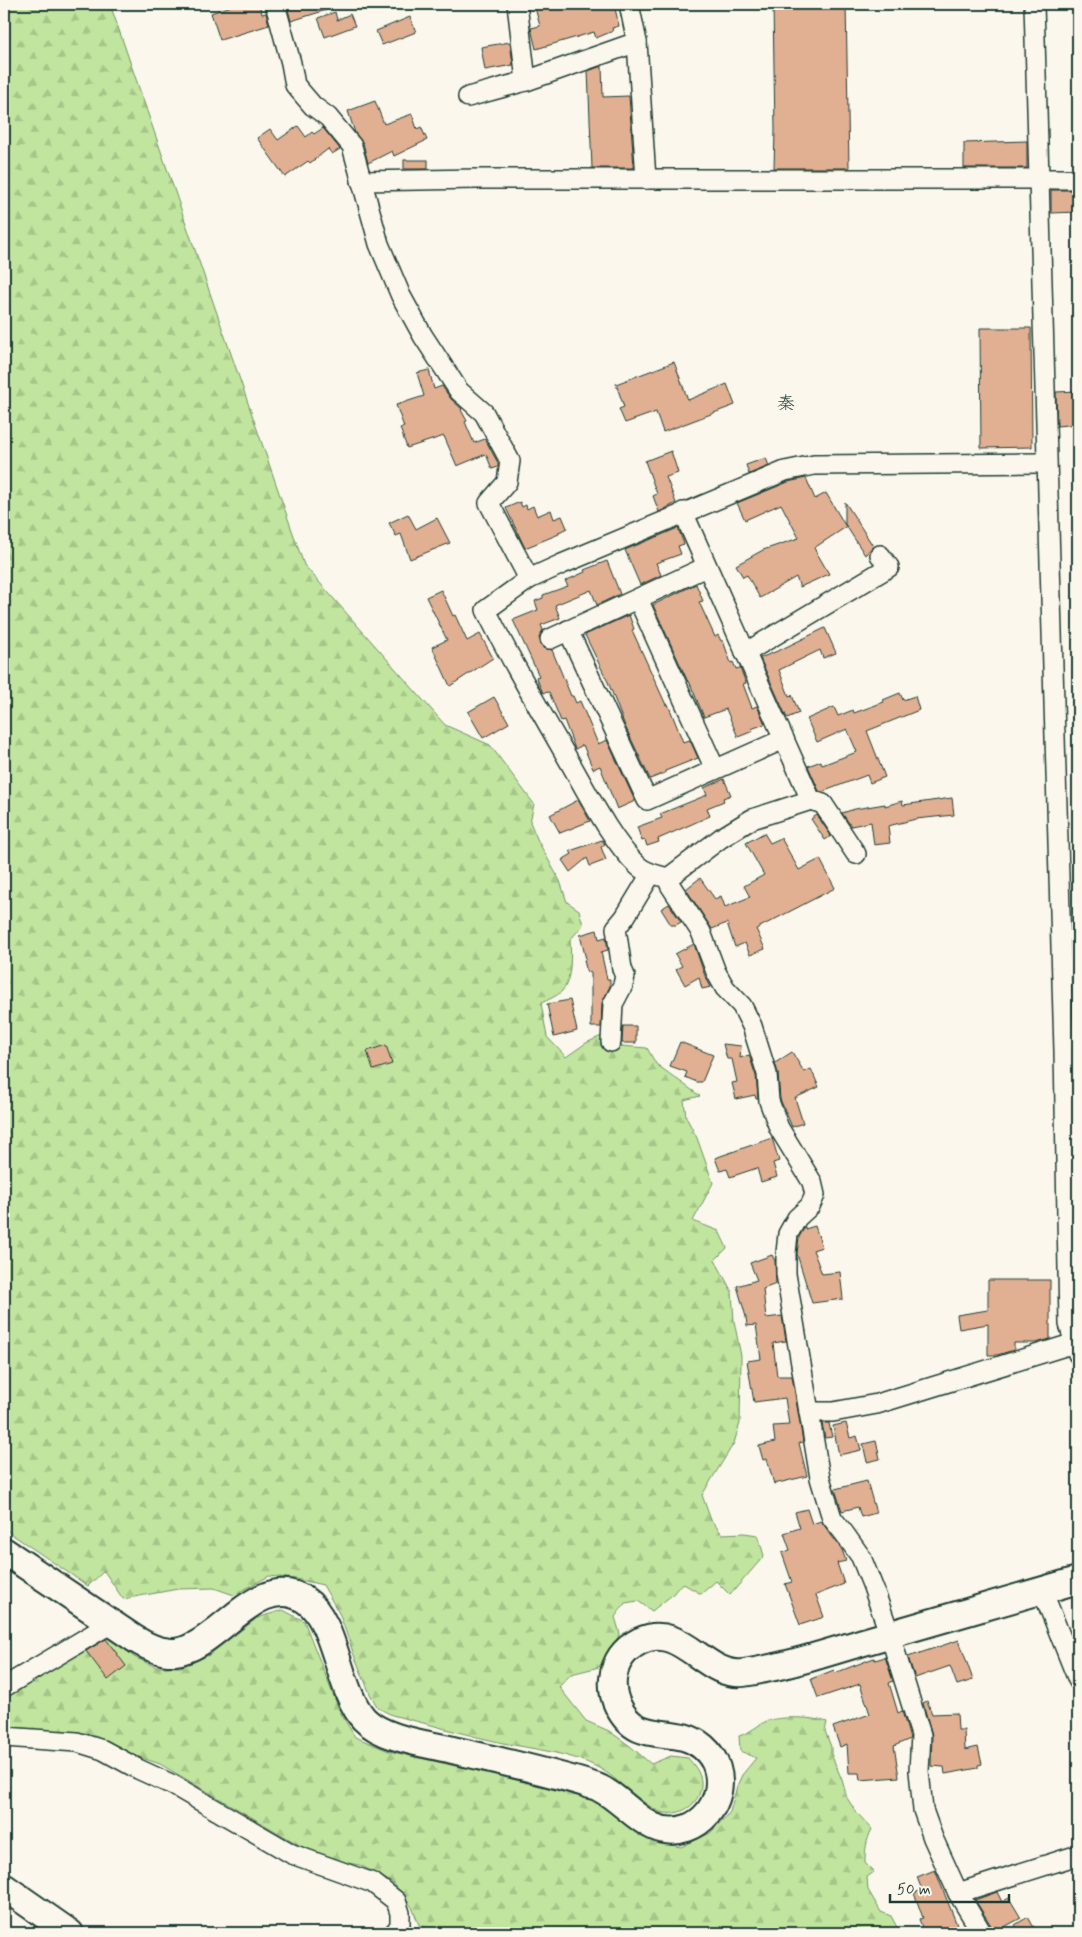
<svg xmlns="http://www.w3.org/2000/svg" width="1082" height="1937" viewBox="0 0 1082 1937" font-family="Mynerve,'Klee One',sans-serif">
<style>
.forest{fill:url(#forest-firs);stroke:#709169}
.building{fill:#e1b092;stroke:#1f3d34}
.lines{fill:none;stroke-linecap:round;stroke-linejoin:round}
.street-casing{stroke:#1f3d34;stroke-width:22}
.secondary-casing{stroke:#1f3d34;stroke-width:30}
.street{stroke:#fbf7ec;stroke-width:19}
.secondary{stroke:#fbf7ec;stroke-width:26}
.labels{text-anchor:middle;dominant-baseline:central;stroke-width:4.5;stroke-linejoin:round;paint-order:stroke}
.quarter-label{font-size:18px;fill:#1f3d34;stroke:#fbf7ec}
</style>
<defs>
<pattern id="forest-firs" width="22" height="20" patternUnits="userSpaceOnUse" patternTransform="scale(1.25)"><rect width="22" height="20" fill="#c1e59e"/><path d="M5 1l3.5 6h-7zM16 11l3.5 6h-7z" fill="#a5c589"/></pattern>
</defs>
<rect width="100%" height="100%" fill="#fbf7ec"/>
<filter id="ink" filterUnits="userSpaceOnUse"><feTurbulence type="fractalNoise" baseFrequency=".02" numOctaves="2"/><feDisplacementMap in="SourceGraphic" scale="10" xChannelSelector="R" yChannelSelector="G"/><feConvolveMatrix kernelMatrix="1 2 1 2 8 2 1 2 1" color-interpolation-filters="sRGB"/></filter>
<g filter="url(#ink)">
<g class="forest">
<path d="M4,4h106l194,561 141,160 45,20 44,59 -4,18 8,19 22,40 7,21 12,8 4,15 -13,15c1,13 2,41 -8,51 -5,5 -14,9 -21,12l6,34 19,20 20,-14 22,-10 12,13 27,2 9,16 44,32 -16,4 2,17 11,21 16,45 -20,38 26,10 8,17 -12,12 17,32 2,29 7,35 -1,67 -6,20 -32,52 9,25 11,14 22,-1 14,2 6,21 -34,39 -14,-14 -15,13 -19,-11 -10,12 -20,16 -14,-10 -13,2 -10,14 5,17 -21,33 -28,7 -12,13 27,34 23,10 21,15 21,18 20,-8 17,2c6,7 12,14 13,23 2,21 -18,35 -37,32 -15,-2 -49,-37 -65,-45 -27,-15 -66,-19 -96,-25 -37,-8 -74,-19 -111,-28l-14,-7 -8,-14 -16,-39 -14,-40 -17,-30 -27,-6 -27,-3 -35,19 -20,-7 -36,1 -55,10 -19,-28 -16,15 -84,-57z"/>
<path d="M283,1610l21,11 36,91 15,25 34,14 191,43 18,6 59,42 24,5 29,-14 20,-21 7,-26 5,-11 14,-17 -16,-7 -1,-15c13,-4 18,-11 28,-15 14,-5 47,-4 60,1l-2,9 6,16v7l11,26 5,18 9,14 16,17c-6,12 -7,21 -7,34l9,9 -7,5 1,13 13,22 10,4 9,17h-441l-18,-2 -22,-6 -7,-18 -19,-24 -33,-18 -26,-4 -16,-5 -158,-92 -92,-31 -64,-7v-29l102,-64 28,24 22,10h25l28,-12 48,-37z"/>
</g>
<g class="building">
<polygon points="230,4 259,4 262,14 266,13 269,25 220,40 211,13 231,6"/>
<polygon points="293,4 336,4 336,7 291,21 287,6"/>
<polygon points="534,4 614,4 619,26 612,28 613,31 596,38 594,32 536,49 531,28 540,26"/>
<polygon points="773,4 846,4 849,168 774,168 775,130"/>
<polygon points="335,12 337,20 350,14 355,26 325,37 318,18"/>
<polygon points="410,17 416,32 382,45 376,31"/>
<polygon points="510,42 513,65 485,70 481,47"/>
<polygon points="602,66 603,97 629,96 634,168 592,168 588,71"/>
<polygon points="375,101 384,124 412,114 417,129 421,127 427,140 394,156 392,151 368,163 363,143 355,133 348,111"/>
<polygon points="298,126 306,137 312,132 314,134 323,128 340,149 332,154 328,149 310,163 308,161 285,177 257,138 270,129 278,140"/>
<polygon points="1027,141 1027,168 964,168 964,143"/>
<rect x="404" y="160" width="24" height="9"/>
<polygon points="1051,190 1078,190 1078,212 1051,213"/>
<polygon points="980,328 1031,328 1032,447 981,448"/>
<polygon points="674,362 688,400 727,384 735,405 663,432 656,412 625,423 619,409 624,407 616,384"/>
<polygon points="429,370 434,389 442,386 451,399 462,409 461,410 467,421 465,422 474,443 485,439 498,463 498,467 492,469 486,454 457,466 444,436 407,448 400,428 404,427 396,405 424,396 417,373"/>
<polygon points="1078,391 1078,424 1057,426 1056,392"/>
<polygon points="671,451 678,473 666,477 676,503 659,512 653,496 657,494 645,461"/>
<polygon points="766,458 769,466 749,474 746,465"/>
<polygon points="806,478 815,499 826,493 846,527 814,548 829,574 800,587 796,577 760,598 747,575 743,577 736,565 763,550 799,538 781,504 745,520 737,503 788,482"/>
<polygon points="520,502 522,507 526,505 527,509 533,506 537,516 551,510 554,519 562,516 567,528 559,532 559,534 525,548 506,508"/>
<polygon points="845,502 873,546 865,555 845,524"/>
<polygon points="408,514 416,529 437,518 450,543 410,559 401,534 396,536 389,523"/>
<polygon points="678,528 684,544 678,546 681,554 656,563 661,575 640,585 625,550"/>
<polygon points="607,561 620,594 597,605 591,590 555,605 560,618 541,625 543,630 539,638 543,648 552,650 571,696 573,696 576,703 580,701 598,744 607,740 635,801 617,809 600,766 593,769 583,745 575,749 564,720 561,721 549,692 543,693 536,677 539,676 513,620 538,610 535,601 543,598 543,595 568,586 565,581 585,572 584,570"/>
<polygon points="696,584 703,601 699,602 715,637 718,635 721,641 723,641 731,663 733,662 736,669 740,668 746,683 743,684 752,708 757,706 765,724 751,729 753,731 738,737 726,709 704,717 689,681 688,682 653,605"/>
<polygon points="441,590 453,616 455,615 467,641 480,634 493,658 450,686 432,647 447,640 426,597"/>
<polygon points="629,615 634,629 632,630 666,705 668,704 683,742 690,740 698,758 665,771 665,773 650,779 625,726 608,682 585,635"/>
<polygon points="825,628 836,653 823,658 820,650 779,670 789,696 792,695 799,713 787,718 760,658 780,650"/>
<polygon points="900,693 903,700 915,696 919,710 867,731 885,777 870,783 867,775 822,792 819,791 808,766 821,761 822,765 857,752 847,729 817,742 807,719 834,707 838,716 853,710 854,713 884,702 883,700"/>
<polygon points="494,697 509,723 483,738 468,712"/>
<polygon points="724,779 731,795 723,798 724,801 707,808 710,816 658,839 659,842 647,846 645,840 642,841 637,827 662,818 660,814 707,795 704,788"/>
<polygon points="952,798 954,815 916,819 888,826 890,843 874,845 871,822 851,826 842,813 855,809 885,804 885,806 902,801 903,805"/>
<polygon points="578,800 590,821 560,833 550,815"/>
<polygon points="817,815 831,836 825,840 811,819"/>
<polygon points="764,833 770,843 781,838 799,870 820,859 835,888 756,929 765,949 750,955 745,943 735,947 727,923 712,929 686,889 700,878 715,899 721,896 725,907 750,897 744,886 764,875 746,843"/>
<polygon points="602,840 605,844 601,847 606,860 590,866 587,858 570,872 562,860 572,854 570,851"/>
<polygon points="669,904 681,922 676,925 671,925 661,909"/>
<polygon points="597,930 599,939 606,937 608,950 601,952 607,979 610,979 610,986 602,1003 601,1027 591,1027 591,972 587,973 584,960 586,959 580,935"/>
<polygon points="694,944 705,976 711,987 702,989 699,977 685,985 676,969 682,966 675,954"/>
<polygon points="570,1000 577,1031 554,1037 547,1004"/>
<polygon points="623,1026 636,1026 636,1043 622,1043"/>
<polygon points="680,1042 713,1055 702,1082 697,1082 685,1077 687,1072 670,1066"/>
<polygon points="723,1044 741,1046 740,1058 749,1055 756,1076 758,1098 756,1099 755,1095 736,1099 732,1083 737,1082 732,1059 727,1059"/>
<polygon points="386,1045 392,1064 373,1070 367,1051"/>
<polygon points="792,1052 804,1072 811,1069 819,1087 795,1098 803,1123 792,1127 780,1099 778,1073 775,1063"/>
<polygon points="772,1138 779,1161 773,1163 777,1177 761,1182 757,1168 730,1177 727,1169 720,1171 715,1158"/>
<polygon points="815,1226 822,1247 813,1250 822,1274 840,1272 843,1299 812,1303 797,1254 799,1237 805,1227 805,1229"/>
<polygon points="772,1255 775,1261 776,1284 763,1289 766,1318 782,1316 786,1341 773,1343 777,1376 792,1376 803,1442 799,1443 807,1476 774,1484 767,1459 763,1460 759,1446 775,1442 773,1426 789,1425 785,1398 754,1402 747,1361 761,1359 756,1325 747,1326 746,1317 737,1286 757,1280 750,1263"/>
<polygon points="988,1280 1050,1280 1050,1339 1036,1343 1014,1343 1014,1350 997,1355 988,1355 988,1324 959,1329 957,1315 988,1310"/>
<polygon points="822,1423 829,1423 832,1437 825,1438"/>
<polygon points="846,1423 850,1438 857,1436 861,1450 839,1455 833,1426"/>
<polygon points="876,1441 880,1459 867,1462 863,1444"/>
<polygon points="867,1481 876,1513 861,1517 858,1507 842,1511 835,1489"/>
<polygon points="807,1509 812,1524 821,1521 842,1550 846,1561 837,1563 844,1584 816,1595 824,1617 800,1625 785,1584 792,1582 782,1553 790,1550 784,1533 800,1528 795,1512"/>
<polygon points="106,1639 126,1666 108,1680 86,1651"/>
<polygon points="959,1640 973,1680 957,1685 950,1666 915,1678 908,1657"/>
<polygon points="885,1657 893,1681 889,1683 898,1713 902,1711 910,1739 894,1746 899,1777 860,1780 859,1773 849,1773 847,1744 840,1747 833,1727 870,1714 860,1684 818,1698 811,1679 834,1670 835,1673 874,1658 875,1660"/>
<polygon points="927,1701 932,1714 957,1713 958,1730 964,1730 965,1750 978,1747 982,1764 978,1765 978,1768 945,1774 944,1767 931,1766 932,1735 923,1703"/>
<polygon points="935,1870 959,1930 950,1933 924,1933 919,1919 923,1918 914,1893 922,1890 917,1877"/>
<polygon points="997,1892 1002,1902 1009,1898 1021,1918 993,1933 992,1927 975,1900"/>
<polygon points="1028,1917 1037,1933 1020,1933 1015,1925"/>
</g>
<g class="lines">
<g class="street-casing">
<g id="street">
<polyline points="275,4 291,63 295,85 313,106 328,117 352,146 379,244 401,296 423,336 459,391 484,413 510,461 507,482 489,503 529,579"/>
<polyline points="517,4 526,81"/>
<polyline points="629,4 637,42 646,179"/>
<polyline points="1034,4 1064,1051 1069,1324 1078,1354"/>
<polyline points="468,97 526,81 637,42"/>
<polyline points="361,181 477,179 1078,179"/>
<polyline points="683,512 811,800 823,804 856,854"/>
<polyline points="638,599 715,769"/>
<polyline points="568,630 647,800 784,739"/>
<polyline points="550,639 706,567"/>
<polyline points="745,653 889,567 880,555"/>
<polyline points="668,878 721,838 752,819 811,800"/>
<polyline points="611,1042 613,1004 623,985 625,976 622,969 616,928 625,917 651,874"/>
<polyline points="809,1412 833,1412 877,1404 1078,1342"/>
<polyline points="1042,1590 1078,1680"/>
<polyline points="4,1687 110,1624"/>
<polyline points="4,1737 77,1742 103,1750 138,1769 173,1785 292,1854 373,1883 396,1901 400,1913 400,1926 394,1933"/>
<polyline points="958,1893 1078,1855"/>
<path d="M982,1933l-24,-40 -25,-55 -10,-28 -4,-39 2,-36 -31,-100 -17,-48 -12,-30 -17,-24 -12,-15 -12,-40 -34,-204v-21l2,-19 9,-16 13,-12 5,-11 -3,-13 -33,-54 -10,-27 -2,-27 -15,-48 -10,-20 -17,-18 -9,-16 -15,-40 -31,-47 -2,-7c-11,-3 -23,-5 -31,-13 -25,-24 -48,-69 -65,-99 -30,-52 -60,-103 -86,-156l43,-31 33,-15 223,-93 29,-6 232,-2"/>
</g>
</g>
<g class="secondary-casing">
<g id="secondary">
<path d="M4,1551l131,88c11,7 26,14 40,13 43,-4 83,-83 130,-52 31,20 33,91 59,119 20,21 66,25 93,32 44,10 88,20 131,33 4,2 9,2 13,5 28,14 48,52 86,39 33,-12 44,-57 16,-81 -28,-24 -65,1 -85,-41 -4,-8 -6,-17 -5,-27 2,-18 11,-30 27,-38 41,-20 65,37 103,32 42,-6 83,-20 124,-32 70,-20 141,-41 211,-61"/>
<polyline points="4,1887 70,1933"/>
</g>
</g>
<use href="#street" class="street"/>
<use href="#secondary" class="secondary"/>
</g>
</g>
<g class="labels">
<g class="quarter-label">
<text x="786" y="404">秦</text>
</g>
</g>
<rect width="1082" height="1937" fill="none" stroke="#fbf7ec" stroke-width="20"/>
<rect x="10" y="10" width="1062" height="1917" fill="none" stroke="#1f3d34" stroke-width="2" filter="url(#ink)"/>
<path d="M890 1894v8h119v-8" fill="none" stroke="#1f3d34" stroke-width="2.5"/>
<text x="897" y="1894" font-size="15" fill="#1f3d34" stroke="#fbf7ec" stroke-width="4" paint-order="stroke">50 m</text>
</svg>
